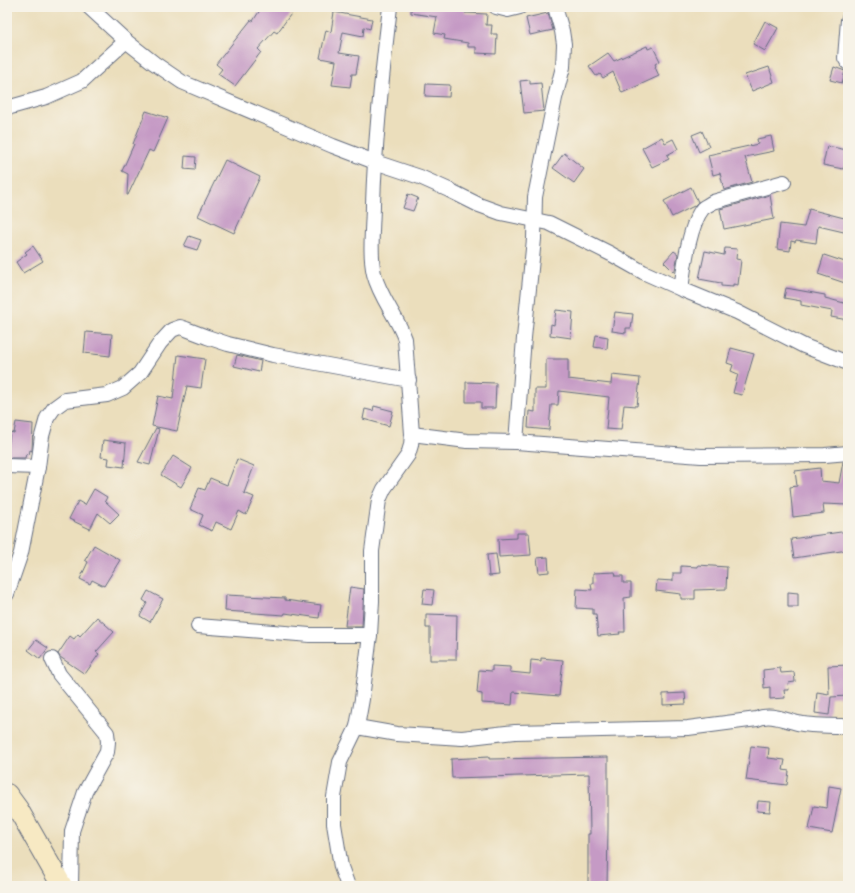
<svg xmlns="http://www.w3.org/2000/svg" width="855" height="893" viewBox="0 0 855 893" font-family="'Patrick Hand',sans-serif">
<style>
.building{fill:#c59ac5}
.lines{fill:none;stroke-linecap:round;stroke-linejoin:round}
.street-casing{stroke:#646c7f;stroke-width:16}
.secondary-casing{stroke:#646c7f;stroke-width:22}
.street{stroke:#fff;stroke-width:14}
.secondary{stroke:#f7e9c3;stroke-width:20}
</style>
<rect width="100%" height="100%" fill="#f7f3e8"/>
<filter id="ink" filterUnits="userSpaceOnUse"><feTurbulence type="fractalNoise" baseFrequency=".025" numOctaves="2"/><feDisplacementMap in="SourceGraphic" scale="8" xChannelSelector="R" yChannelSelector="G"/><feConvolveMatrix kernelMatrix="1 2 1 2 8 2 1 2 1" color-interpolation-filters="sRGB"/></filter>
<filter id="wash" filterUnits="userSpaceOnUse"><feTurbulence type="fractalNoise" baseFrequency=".012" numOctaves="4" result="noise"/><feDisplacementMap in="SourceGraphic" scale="16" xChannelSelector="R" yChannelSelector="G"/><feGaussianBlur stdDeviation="0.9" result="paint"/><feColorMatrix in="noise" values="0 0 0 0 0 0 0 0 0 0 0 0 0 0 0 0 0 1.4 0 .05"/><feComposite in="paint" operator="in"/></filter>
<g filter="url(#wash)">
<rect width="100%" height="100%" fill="#ebdebc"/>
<g id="blocks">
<g class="building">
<polygon points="262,7 296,7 277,33 274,31 258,49 261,52 235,86 218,74 222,69 216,64 251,20 253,21"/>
<polygon points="411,7 466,7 465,13 487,14 486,25 492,25 491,34 497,34 496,54 476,53 476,47 468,47 468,43 444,39 445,35 434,33 437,17 411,13"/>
<polygon points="334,12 372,19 370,29 364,27 363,36 343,32 339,53 359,56 356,74 352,74 350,87 332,85 336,61 320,58 326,30 331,32"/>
<polygon points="548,13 553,30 530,35 526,18"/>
<polygon points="765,21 778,28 765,51 753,44"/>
<polygon points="647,46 648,49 653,47 660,61 655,64 656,66 655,67 659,76 622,93 613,72 603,78 600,74 596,76 589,66 608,53 614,61"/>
<polygon points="769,67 774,82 752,91 745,75"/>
<polygon points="834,67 845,71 842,83 830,80"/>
<polygon points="530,80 530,84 541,83 544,111 524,113 520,81"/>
<polygon points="426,84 450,85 449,97 425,96"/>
<polygon points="146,111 168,118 153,152 149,150 128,195 127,195 128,174 122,171 134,144 133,144"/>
<polygon points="702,131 709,147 699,152 692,135"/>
<polygon points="771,136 774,151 745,157 752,182 724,190 720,173 713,175 708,155 758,144 757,139"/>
<polygon points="662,137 665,143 673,139 678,149 667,155 669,159 652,167 642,148"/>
<polygon points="827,146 847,150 846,157 848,157 848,168 844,167 843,169 823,165"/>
<polygon points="564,153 584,169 574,183 553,168"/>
<polygon points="185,156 196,157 195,170 184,169"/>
<polygon points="225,160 260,177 234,233 198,216"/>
<polygon points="691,187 698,202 694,206 672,217 664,201"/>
<polygon points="408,194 418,198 413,211 403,208"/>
<polygon points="770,195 774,219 724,229 720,209"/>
<polygon points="809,209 848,219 848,233 818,226 816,243 796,240 795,242 791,241 790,251 777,249 780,224 804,227"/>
<polygon points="189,236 201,240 197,250 184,246"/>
<polygon points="33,246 43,261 23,273 16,262 27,254 25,252"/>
<polygon points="725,248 737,249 736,259 741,260 738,285 733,284 733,287 721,286 721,283 699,279 705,251 724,255"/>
<polygon points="674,251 678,254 675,270 674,272 664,262"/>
<polygon points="824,255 848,263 848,284 818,274"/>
<polygon points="786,288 825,295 825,298 848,304 848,320 831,317 832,311 801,305 801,301 784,298"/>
<polygon points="556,310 573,312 571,338 550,335 551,324 554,325"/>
<polygon points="615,312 633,314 631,328 626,328 626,333 612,331"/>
<polygon points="86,332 112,334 110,356 84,353"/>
<polygon points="596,335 608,337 607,349 594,347"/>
<polygon points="731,348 754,354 742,395 733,393 738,374 731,371 733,365 727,363"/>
<polygon points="178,355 205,359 201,388 187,386 177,431 152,426 158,396 173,399"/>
<polygon points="237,355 261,361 259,372 234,366"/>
<polygon points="546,359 568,359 568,379 611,384 612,375 640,378 637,406 624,405 621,430 606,429 609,397 559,391 558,405 551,405 549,430 528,428 529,411 535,412 535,389 546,389"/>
<polygon points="466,382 496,383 495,408 481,408 481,402 466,402"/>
<polygon points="374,406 393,411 389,426 363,419 365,409 373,411"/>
<polygon points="16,422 33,424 32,451 30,450 29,455 26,454 25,458 7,458 10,432 14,433"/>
<polygon points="156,428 159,429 150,465 138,462"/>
<polygon points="103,440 126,443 124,467 108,465 109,458 101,457"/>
<polygon points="173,456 192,468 181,487 161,475"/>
<polygon points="237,459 254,466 244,493 254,497 246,515 239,511 231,529 216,522 212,531 199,525 203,515 190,509 199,488 205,490 210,478 227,485"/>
<polygon points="843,462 848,463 848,505 823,504 824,513 793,517 790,487 797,486 795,471 820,468 821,481 839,483"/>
<polygon points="94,489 107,497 105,501 119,514 110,523 98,513 90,529 69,519 78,501 85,505"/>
<polygon points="848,531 848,550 794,558 791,539"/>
<polygon points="517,533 529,533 531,555 499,557 498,539 517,538"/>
<polygon points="94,545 120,560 104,586 92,580 90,584 80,579 88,562 85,560"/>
<polygon points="496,554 499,575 489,576 487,555"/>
<polygon points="548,557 549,572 539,573 537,558"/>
<polygon points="698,565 727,567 726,589 695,590 695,599 681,599 681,594 656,591 657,580 673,581 673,573 681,573 681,566 698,567"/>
<polygon points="615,572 616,576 623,576 623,583 631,583 631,597 624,598 625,632 619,632 620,634 598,636 596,614 593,614 593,609 576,608 577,589 592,590 591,583 593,583 593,573"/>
<polygon points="350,587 364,589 362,626 345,626"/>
<polygon points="424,589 434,590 432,605 422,604"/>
<polygon points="148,591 163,599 150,622 140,616 147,603 143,600"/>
<polygon points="788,592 798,593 798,607 788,607"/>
<polygon points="226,595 285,598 285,600 321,605 319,618 285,613 284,615 225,611"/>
<polygon points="426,614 457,615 456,660 430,660 430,628 426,628"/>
<polygon points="97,617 114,632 96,652 99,654 85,674 60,657 58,654 70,636 74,639 78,634 80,636"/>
<polygon points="36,640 48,648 40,659 28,650"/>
<polygon points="541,658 563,660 559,696 513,692 512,705 482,703 482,694 477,693 479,670 492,671 492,666 510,667 510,672 530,674 531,660 541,661"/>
<polygon points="848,665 848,696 831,697 829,715 815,713 817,692 829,694 828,666"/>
<polygon points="780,668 781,673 794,672 795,682 788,683 789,690 784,690 785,698 770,699 770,687 764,688 763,670"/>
<polygon points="685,693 686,704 663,705 663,694"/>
<polygon points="751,746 769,748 768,758 785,760 783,770 789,771 787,785 746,780"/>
<polygon points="489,757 489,759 608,757 608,828 607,886 588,886 588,834 590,834 589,774 452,778 451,759"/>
<polygon points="829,786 841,788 832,833 809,829 814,806 827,808"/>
<polygon points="758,801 771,802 770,812 757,811"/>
</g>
</g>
</g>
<g filter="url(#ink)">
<use href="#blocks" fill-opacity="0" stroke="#646c7f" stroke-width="1"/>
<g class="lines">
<g class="street-casing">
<g id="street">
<polyline points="89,7 126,41 154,63 182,82 333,146 375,162 420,177 449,190 479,205 501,213 549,223 611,254 643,272 681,289 737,312 804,346 848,363"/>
<polyline points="496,7 508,10 520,7"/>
<polyline points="848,20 845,58 848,63"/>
<polyline points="7,108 46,97 82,81 126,41"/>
<path d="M681,289c3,-21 8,-64 22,-81 3,-2 7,-4 10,-6l71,-20"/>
<polyline points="412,434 467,441 516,442 701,456 825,455 848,453"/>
<polyline points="516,442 524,338 534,239 535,197 555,98 563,67 564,44 562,31 555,7"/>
<polyline points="7,466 38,467"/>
<polyline points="7,594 21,553 38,467 42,436 47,418 54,408 65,400 107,395 123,388 140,373 160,343 172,330 180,327 186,329 207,337 228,344 273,355 409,380"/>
<polyline points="198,626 310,635 370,635"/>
<polyline points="52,659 59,674 107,733 108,742 107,752 85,792 72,831 71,886"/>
<path d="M357,727l40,7 65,4 53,-6 173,-4 69,-9c14,-7 31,3 46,5 15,2 30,2 45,2"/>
<path d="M348,886l-7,-19 -7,-43v-27l6,-35 17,-35 5,-28 8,-64 2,-34v-50l7,-51 5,-11 24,-34 3,-10 1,-11 -7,-95c-8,-23 -25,-41 -31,-65 -5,-22 -1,-48 -1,-70 2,-66 9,-131 17,-197"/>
</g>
</g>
<g class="secondary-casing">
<polyline id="secondary" points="7,794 18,809 62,886"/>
</g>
<use href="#street" class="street"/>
<use href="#secondary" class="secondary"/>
</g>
</g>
<rect width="855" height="893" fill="none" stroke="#f7f3e8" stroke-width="24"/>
</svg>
